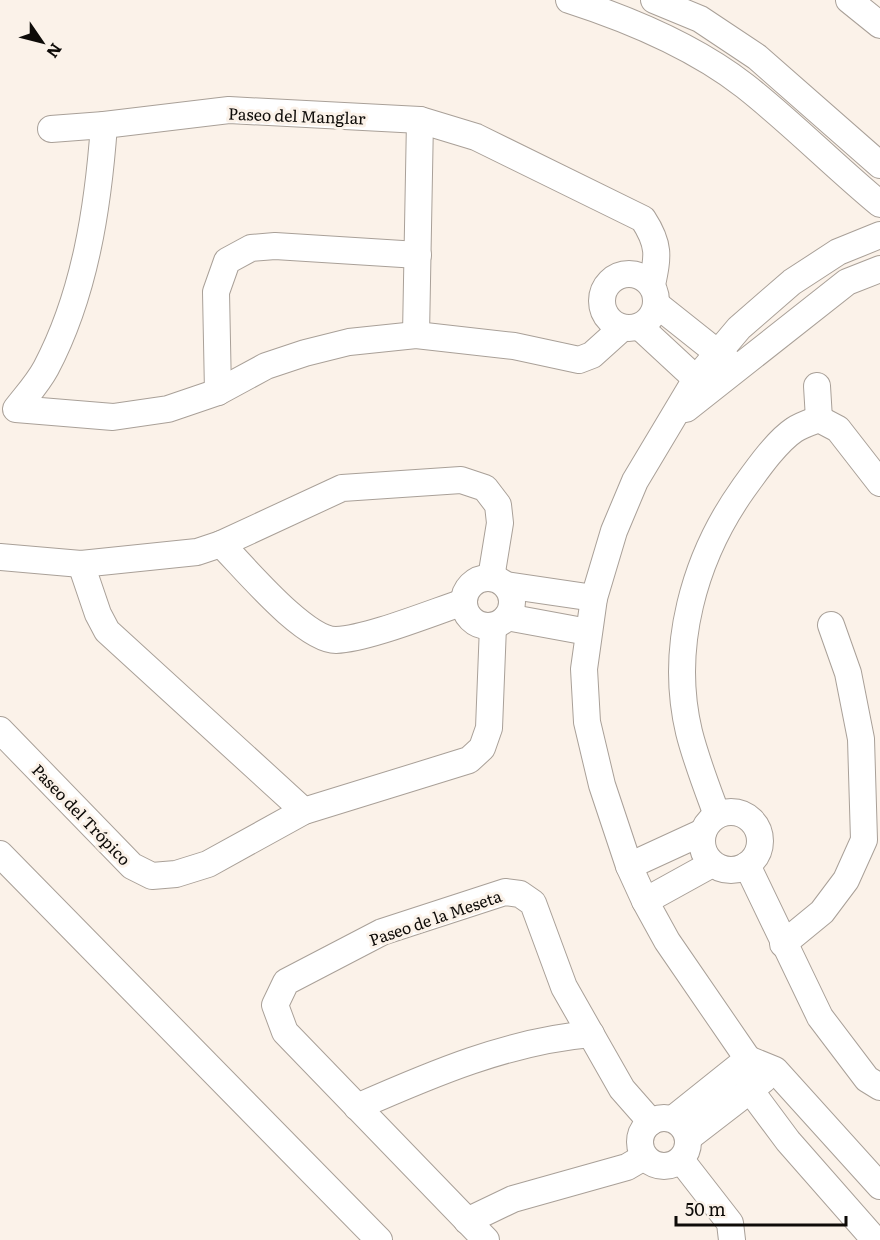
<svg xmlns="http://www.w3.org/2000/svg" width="880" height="1240" viewBox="0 0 880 1240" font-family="Literata,serif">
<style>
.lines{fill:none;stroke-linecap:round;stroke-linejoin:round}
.street-casing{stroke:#a9a098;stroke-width:28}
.street{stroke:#fff;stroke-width:26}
.labels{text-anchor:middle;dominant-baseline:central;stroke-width:6;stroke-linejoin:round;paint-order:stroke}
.street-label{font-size:16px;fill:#0e0b08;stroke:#fbf2e9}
</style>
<rect width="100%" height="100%" fill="#fbf2e9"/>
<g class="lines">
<g class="street-casing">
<g id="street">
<path d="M569,0c59,19 127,48 176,86 47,37 89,80 135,118"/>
<polyline points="654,0 700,19 757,57 880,165"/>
<polyline points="849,0 880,25"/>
<polyline points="51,129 104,125"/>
<circle cx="629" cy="301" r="27"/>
<polyline points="656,304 729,362"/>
<polyline points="640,327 708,390"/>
<path d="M622,328l-30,27 -13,5 -65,-14 -98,-11 -67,7 -44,11 -39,13 -48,26 -50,17 -55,8 -97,-8c10,-13 22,-26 30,-41 39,-74 52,-160 58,-243l125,-15 191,10 56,17 167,82c17,26 15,37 9,66"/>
<polyline points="416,335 420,120"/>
<polyline points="817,386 819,419"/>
<polyline points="218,392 216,292 227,261 251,248 275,246 418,255"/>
<polyline points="686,409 847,282 880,269"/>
<path d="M221,544c23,23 83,96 115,96 31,-1 95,-27 128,-38"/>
<polyline points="0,557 81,564 197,552 221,544 342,488 461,480 485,488 498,505 500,523 491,578"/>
<polyline points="81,564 98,614 107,631 304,811"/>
<circle cx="488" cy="602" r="24"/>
<polyline points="506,585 594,598"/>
<polyline points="507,617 588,632"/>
<polyline points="0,730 132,866 152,876 176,874 208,864 304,811 469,760 482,748 489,728 493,626"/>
<circle cx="731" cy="841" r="29"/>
<path d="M717,815c-10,-27 -21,-55 -28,-83 -20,-84 5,-174 54,-243 13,-18 33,-47 51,-59 7,-5 17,-8 25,-11l19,10 42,54"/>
<polyline points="0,854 379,1240"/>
<polyline points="747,865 820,1017 867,1079 880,1087"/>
<polyline points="629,866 703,832"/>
<polyline points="645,901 712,864"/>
<polyline points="783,944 822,912 846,880 864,840 861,739 848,673 831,625"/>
<polyline points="748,1059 775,1070 880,1186"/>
<path d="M357,1107c75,-33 152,-66 234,-73"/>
<circle cx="664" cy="1142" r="24"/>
<polyline points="673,1119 748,1059"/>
<polyline points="688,1138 763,1080"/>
<polyline points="681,1160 730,1223 732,1240"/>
<polyline points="467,1221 513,1199 627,1167 644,1157"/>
<polyline points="486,1240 285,1032 275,1005 286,982 382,932 505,892 520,894 533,903 564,987 622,1089 651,1122"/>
<polyline points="875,1240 788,1141 750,1090 748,1059 667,941 645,901 629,866 602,785 587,722 584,669 594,598 614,531 635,481 696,379 739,328 792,282 838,252 880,235"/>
</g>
</g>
<use href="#street" class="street"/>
</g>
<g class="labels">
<g class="street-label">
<text transform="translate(297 115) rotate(2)">Paseo del Manglar</text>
<text transform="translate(82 814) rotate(46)">Paseo del Trópico</text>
<text transform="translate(435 917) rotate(-19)">Paseo de la Meseta</text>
</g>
</g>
<g transform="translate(42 42) rotate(125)" stroke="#fbf2e9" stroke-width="4.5" paint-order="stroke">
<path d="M0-4.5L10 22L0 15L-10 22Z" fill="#0e0b08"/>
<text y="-9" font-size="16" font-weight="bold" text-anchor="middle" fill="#0e0b08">N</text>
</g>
<path d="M676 1216v9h170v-9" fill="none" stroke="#0e0b08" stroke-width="3"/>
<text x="685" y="1216" font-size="18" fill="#0e0b08" stroke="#fbf2e9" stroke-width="4.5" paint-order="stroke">50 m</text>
</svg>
